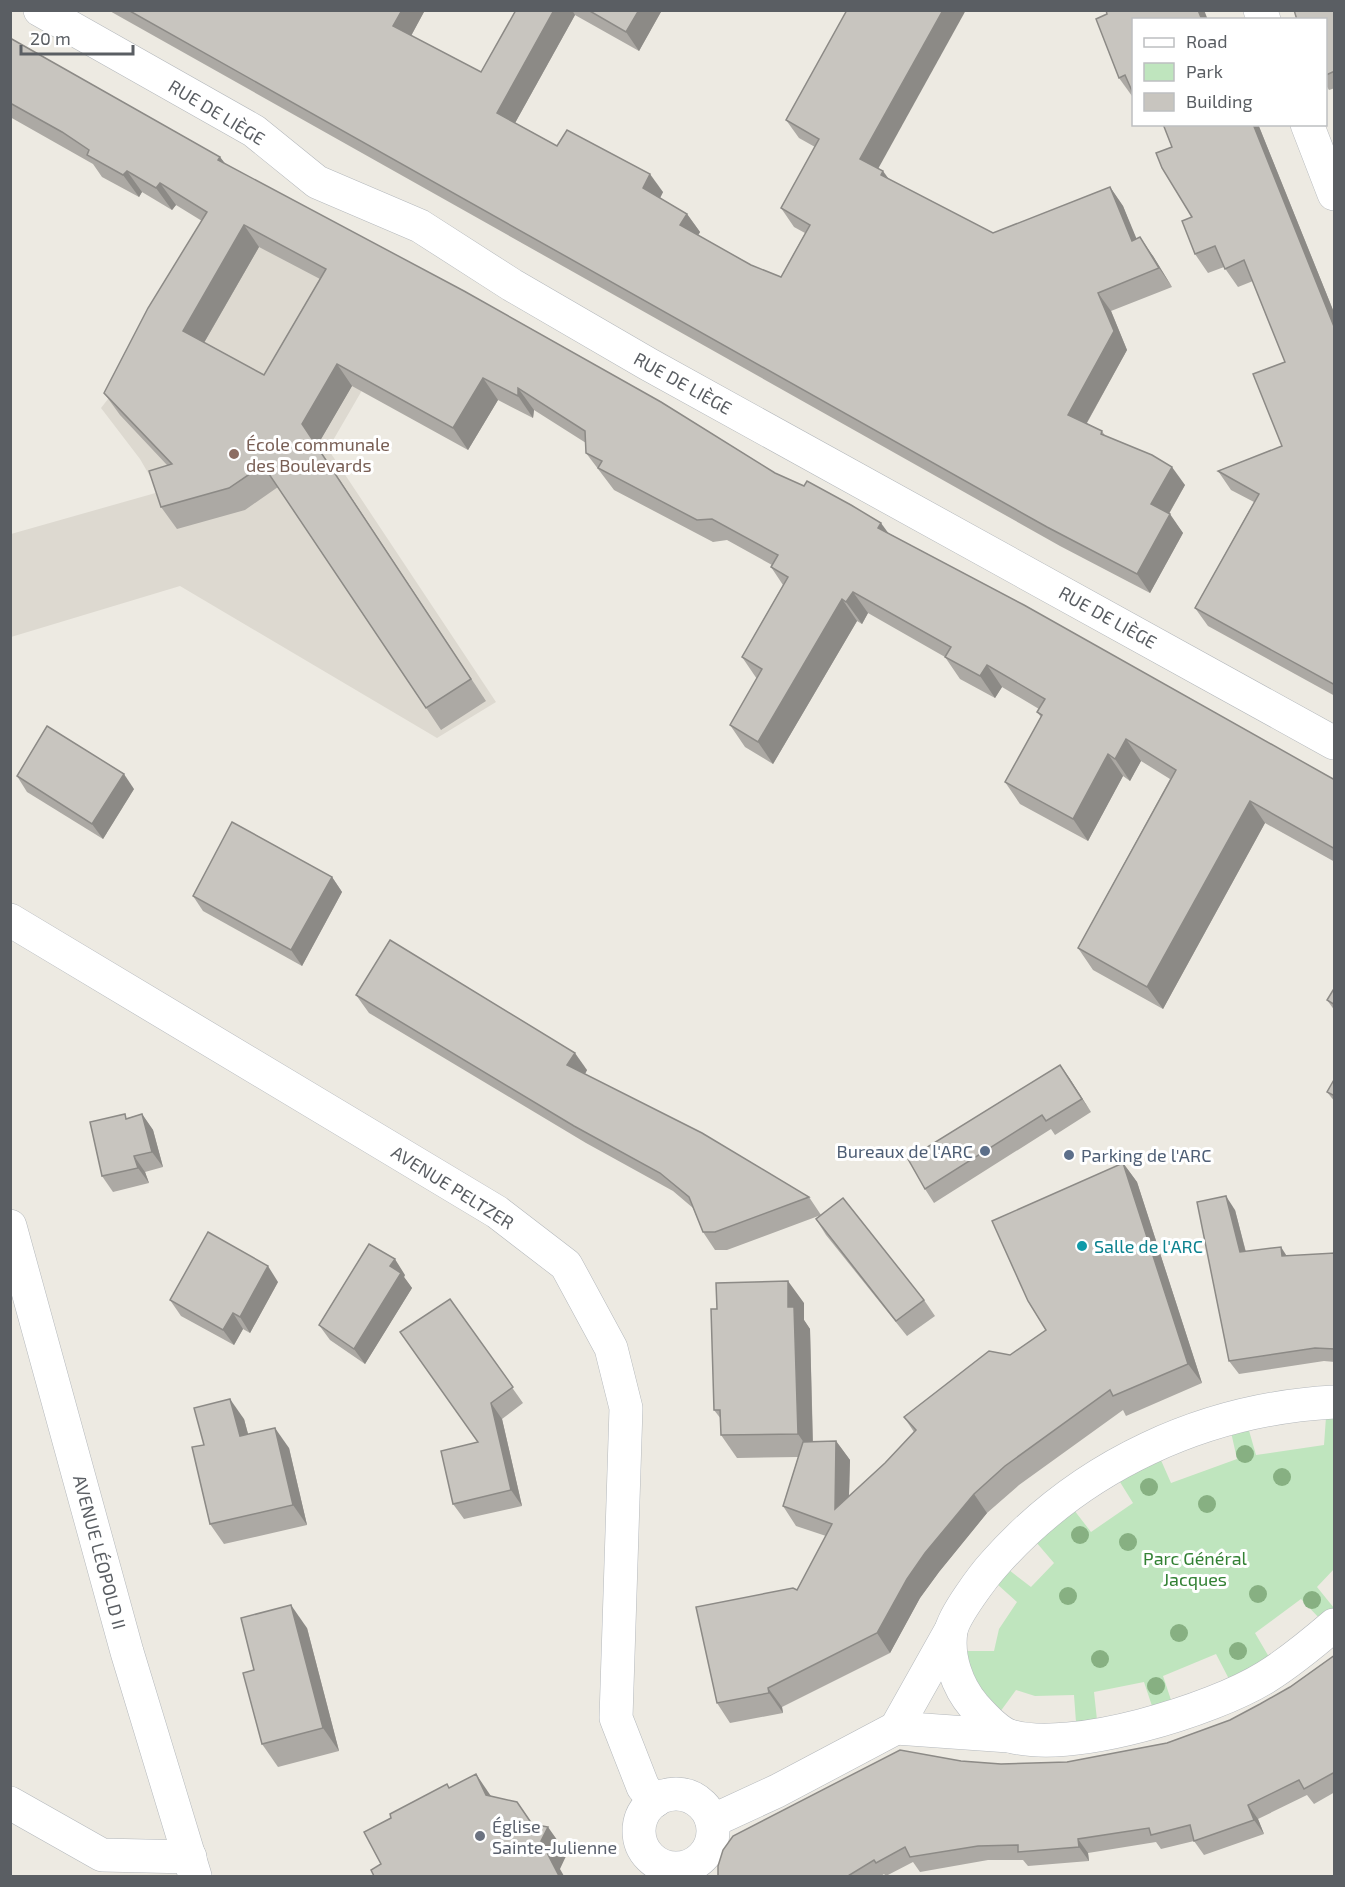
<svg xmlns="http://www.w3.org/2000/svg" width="1345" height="1887" viewBox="0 0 1345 1887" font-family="'Exo 2',sans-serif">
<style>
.education{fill:#ddd9d0}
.green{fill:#bfe5be}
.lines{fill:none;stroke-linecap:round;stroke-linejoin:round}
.minor-casing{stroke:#b4b8bc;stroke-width:34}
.minor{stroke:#fff;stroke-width:33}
.tree{fill:#87b082}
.wall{fill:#aca9a4;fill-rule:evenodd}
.shaded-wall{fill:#8c8a86}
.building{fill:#c8c5bf;stroke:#8c8a86;stroke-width:1.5;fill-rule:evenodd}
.education-dot{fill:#8d6e63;stroke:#fff;stroke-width:2}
.service-dot{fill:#5c6f8a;stroke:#fff;stroke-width:2}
.culture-dot{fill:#0f9aa8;stroke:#fff;stroke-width:2}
.worship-dot{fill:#6b7280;stroke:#fff;stroke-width:2}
.labels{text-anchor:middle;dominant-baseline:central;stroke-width:6;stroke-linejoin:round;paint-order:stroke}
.street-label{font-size:18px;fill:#5a5e63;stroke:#fff}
.education-label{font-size:18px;fill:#785e54;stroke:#fff;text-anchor:start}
.service-label{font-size:18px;fill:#4e5e75;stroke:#fff;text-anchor:end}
.culture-label{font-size:18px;fill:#0d838f;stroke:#fff;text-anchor:start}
.park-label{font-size:18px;fill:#338134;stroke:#fff}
.worship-label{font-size:18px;fill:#5b616d;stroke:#fff;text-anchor:start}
</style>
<rect width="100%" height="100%" fill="#edeae2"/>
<polygon class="education" points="236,178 390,342 328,449 496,702 437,738 180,586 11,637 11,534 159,492 140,459 101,408 136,363"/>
<polygon class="green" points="1326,1417 1334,1417 1334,1569 1317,1587 1334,1608 1321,1620 1301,1599 1255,1633 1269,1657 1229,1679 1216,1654 1163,1676 1172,1703 1153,1709 1144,1682 1094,1692 1097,1720 1076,1722 1074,1695 1035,1696 1016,1690 1000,1712 974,1683 966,1651 994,1651 999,1629 1017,1602 997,1584 1009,1570 1031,1587 1054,1563 1036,1542 1074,1510 1091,1532 1133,1503 1120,1482 1160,1458 1171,1483 1237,1459 1231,1432 1248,1427 1256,1455 1324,1445"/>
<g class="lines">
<g class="minor-casing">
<g id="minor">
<polyline points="40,10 254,131 317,182 420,226 512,285 648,364 1334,743"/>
<polyline points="1260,10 1264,20"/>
<polyline points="1307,124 1334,194"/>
<polyline points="10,920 497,1212 566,1265 611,1348 626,1408 616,1718 643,1787 655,1801"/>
<polyline points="10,1226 127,1652 195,1876"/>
<path d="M1334,1402c-130,7 -252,63 -339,161 -11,12 -41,52 -44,68 -4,26 6,55 23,75 9,10 23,26 36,30 61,18 203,-26 256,-59 24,-15 47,-34 68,-52"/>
<polyline points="896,1728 1009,1736"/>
<circle cx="676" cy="1831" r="37"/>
<polyline points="10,1803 102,1855 190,1857"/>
<polyline points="712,1821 777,1791 896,1728 951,1630"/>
</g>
</g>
<use href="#minor" class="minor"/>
</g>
<g class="tree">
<circle cx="1245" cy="1454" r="9"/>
<circle cx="1282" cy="1477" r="9"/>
<circle cx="1149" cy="1487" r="9"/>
<circle cx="1207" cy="1504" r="9"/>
<circle cx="1080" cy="1535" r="9"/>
<circle cx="1128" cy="1542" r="9"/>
<circle cx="1258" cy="1594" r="9"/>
<circle cx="1068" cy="1596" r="9"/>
<circle cx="1312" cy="1600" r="9"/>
<circle cx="1179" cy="1633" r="9"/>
<circle cx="1238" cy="1651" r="9"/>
<circle cx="1100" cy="1659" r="9"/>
<circle cx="1156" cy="1686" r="9"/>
</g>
<g class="wall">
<polygon points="108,10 425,10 411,36 481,72 516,10 662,10 639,51 575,15 515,123 557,146 663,192 660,198 687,214 700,232 698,235 751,265 781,277 805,233 794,227 781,208 815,147 799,138 786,120 878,169 888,179 993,233 1110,187 1123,206 1136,239 1153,256 1172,287 1111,311 1127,350 1087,423 1102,431 1106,437 1185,485 1169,514 1183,533 1150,593 1060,546"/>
<polygon points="1335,10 1335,88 1329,90 1326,85 1326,20"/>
<polygon points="1107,14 1134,20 1134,96 1132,96 1119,78"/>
<path d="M10,38l210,119 6,8 549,308 113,60 447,247v82l-70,-39 -102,186 -70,-39 -15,-22 92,-169 -29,-18 -11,20 -7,-5 -35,65 -68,-37 -15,-22 36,-65 -4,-5 2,-3 -37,-22 -7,11 -35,-19 -15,-22 -77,-44 -6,11 -5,-3 -84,143 -28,-17 -15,-22 27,-46 -15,-22 41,-72 -12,-18 1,-2 -45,-25 -14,2 -99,-52 -28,-37v-10l-52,-33 -1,8 -35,-18 -30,50 -116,-64 -35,60 169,255 -45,29 -163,-243 -33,23 -68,19 -16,-22 6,-42 -47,-50 -16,-22 98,-172 -26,-16 -4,5 -30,-18 -3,5 -37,-20 -9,-13 -83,-47zM259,247l61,32 -56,96 -60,-32z"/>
<polygon points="1163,124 1258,124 1335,315 1335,696 1208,626 1195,608 1254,502 1231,490 1218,471 1282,446 1285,362 1253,281 1238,287 1224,267 1208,273 1195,254 1192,217 1172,147"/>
<polygon points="17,776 134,789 103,839 27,792"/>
<polygon points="332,877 342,892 302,966 203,911 193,896"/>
<polygon points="1335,987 1335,1011 1327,1000"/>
<polygon points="356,995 587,1070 585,1074 809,1197 821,1215 924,1300 935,1316 907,1336 826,1235 816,1219 821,1215 727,1250 715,1250 703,1232 693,1208 673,1191 586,1143 369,1013"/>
<polygon points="1060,1065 1091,1112 1055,1135 1051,1129 934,1203 925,1189"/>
<polygon points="1335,1078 1335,1102 1327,1092"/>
<polygon points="142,1114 153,1130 163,1167 145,1172 149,1183 113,1192 102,1176 128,1118"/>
<polygon points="1123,1163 1137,1182 1202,1383 1126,1416 1123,1410 1019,1485 987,1513 939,1572 920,1598 890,1653 782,1707 783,1713 730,1723 717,1703 797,1590 826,1536 796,1526 783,1506 798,1457 737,1458 721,1435 721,1419 714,1410 717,1309 804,1303 804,1320 810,1329 813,1442 836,1441 850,1460 849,1496 885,1463 914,1432 904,1417 1010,1355 1046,1330"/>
<polygon points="1235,1210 1246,1252 1287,1256 1335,1253 1335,1362 1324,1361 1239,1374 1229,1361"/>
<polygon points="405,1275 404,1277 412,1288 365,1364 330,1340 319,1325"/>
<polygon points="278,1282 250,1333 243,1329 234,1345 181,1316 170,1300"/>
<polygon points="450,1299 523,1403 502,1419 522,1506 464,1519 453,1504 478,1442"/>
<polygon points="244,1419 248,1434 289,1448 307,1525 224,1544 210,1524 204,1445"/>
<polygon points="307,1628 339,1751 278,1767 262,1744 254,1670"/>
<polygon points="1335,1655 1335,1792 1314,1804 1307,1795 1258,1819 1264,1834 1204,1855 1194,1841 1161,1849 1156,1842 1088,1853 1089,1861 1028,1866 1023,1860 988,1860 920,1872 913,1862 886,1876 884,1874 881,1876 718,1876 961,1761 1001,1764 1067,1762 1167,1743 1230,1720 1260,1704 1290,1687"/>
</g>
<g class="shaded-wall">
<polygon points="402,10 425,10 406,45 393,26"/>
<polygon points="554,10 572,10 575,15 510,132 497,113"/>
<polygon points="639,10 662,10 639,51 626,32"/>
<polygon points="943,10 966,10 873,178 860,159"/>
<polygon points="1198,10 1204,10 1208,20 1202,20"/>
<polygon points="1253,124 1258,124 1335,315 1335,329"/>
<polygon points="220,157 236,178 218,160"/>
<polygon points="127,171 142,192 139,197 123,175"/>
<polygon points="883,171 896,189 881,175"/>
<polygon points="650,174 663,192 656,206 643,188"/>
<polygon points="160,183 176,205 172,210 156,188"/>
<polygon points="1110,187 1123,206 1145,259 1132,241"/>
<polygon points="687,214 700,232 693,244 680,225"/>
<polygon points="244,225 259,247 198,353 183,331"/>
<polygon points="1140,237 1153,256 1172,287 1159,268"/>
<polygon points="1098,293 1111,311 1127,350 1081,433 1068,415"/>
<polygon points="337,364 352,386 317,446 486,701 302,424"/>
<polygon points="483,378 498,400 468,450 453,428"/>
<polygon points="518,388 534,410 533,418 518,396"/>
<polygon points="1172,467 1185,485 1164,522 1151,504"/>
<polygon points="1170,514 1183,533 1150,593 1137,574"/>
<polygon points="881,523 897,545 878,528"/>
<polygon points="853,592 868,613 862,624 846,602"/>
<polygon points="842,599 857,621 773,764 758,742"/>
<polygon points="987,665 1002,687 995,698 980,676"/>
<polygon points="1126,739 1141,761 1130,781 1115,759"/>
<polygon points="1108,754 1123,776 1088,841 1073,819"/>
<polygon points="124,774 134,789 103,839 92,824"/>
<polygon points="1250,801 1265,823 1163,1009 1147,987"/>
<polygon points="332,877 342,892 302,966 291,950"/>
<polygon points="575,1053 587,1070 580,1083 567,1065"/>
<polygon points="1060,1065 1070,1079 1091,1112 1082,1099"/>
<polygon points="142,1114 153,1130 163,1167 152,1152"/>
<polygon points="134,1156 145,1172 149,1183 138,1168"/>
<polygon points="1123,1163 1137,1182 1202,1383 1188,1364"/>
<polygon points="1226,1196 1235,1210 1249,1265 1240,1252"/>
<polygon points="1281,1247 1290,1261 1282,1256"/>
<polygon points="395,1259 405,1275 404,1277 412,1288 365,1364 354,1349 390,1266"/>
<polygon points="268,1266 278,1282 250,1333 240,1317"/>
<polygon points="788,1281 804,1303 804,1320 810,1329 813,1456 798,1434 788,1307"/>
<polygon points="233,1313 243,1329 234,1345 223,1330"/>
<polygon points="230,1399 244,1419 254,1456 240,1436"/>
<polygon points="491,1403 502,1419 522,1506 511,1490"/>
<polygon points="275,1428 289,1448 307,1525 293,1505"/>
<polygon points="836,1441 850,1460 848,1528 835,1509"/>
<polygon points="974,1494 987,1513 939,1572 920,1598 890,1653 877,1633 907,1579 925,1553"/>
<polygon points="291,1605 307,1628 339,1751 323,1728"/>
<polygon points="768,1688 782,1707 783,1713 769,1693"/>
<polygon points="476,1774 495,1802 486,1795"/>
<polygon points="517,1802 542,1838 548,1827 567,1854 560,1869 564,1876 559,1876"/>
<polygon points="1248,1805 1258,1819 1264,1834 1254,1820"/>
<polygon points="1078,1839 1088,1853 1089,1861 1079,1847"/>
</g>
<g class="building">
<polygon points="128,10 402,10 393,26 481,72 516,10 554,10 497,113 557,146 567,130 650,174 643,188 687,214 680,225 751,265 781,277 810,225 781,208 819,139 786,120 847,10 943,10 860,159 883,171 881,175 993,233 1110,187 1132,241 1140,237 1159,268 1098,293 1114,331 1068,415 1102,431 1101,434 1152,455 1172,467 1151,504 1170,514 1137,574 1047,527"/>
<polygon points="588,10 639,10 626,32"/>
<polygon points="1106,10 1198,10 1202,20 1134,20 1134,90 1132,91 1125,75 1119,78 1096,19 1107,14"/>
<polygon points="1294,10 1335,10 1335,71 1326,75 1326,20 1297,20"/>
<path d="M10,38l210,119 -2,3 246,131 197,111 114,71 29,13 3,-5 44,24 30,18 -3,5 146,77 311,175v69l-85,-48 -103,186 -69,-39 98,-178 -50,-31 -11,20 -7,-5 -35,65 -68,-37 37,-67 -5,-3 8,-13 -58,-34 -7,11 -35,-19 6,-10 -98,-55 -7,10 -4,-3 -84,143 -28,-17 32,-56 -20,-12 46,-80 -17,-10 7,-12 -66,-36 -15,1 -99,-52 4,-7 -16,-8 -1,-22 -67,-43v8l-35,-18 -30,50 -116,-64 -35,60 169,255 -45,29 -163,-243 -34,23 -68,19 -12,-36 23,-7 -68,-71 44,-85 59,-96 -47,-29 -4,5 -29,-17 -4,4 -36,-20 2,-5 -27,-18 -52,-29zM244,225l82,44 -62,106 -81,-44z"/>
<polygon points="1163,124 1253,124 1335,329 1335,685 1195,608 1259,494 1218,471 1282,446 1253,374 1285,362 1244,260 1225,269 1215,246 1195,254 1182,221 1192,217 1162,168 1156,153 1172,147"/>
<polygon points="47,726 124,774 92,824 17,776"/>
<polygon points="232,822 332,877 291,950 193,896"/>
<polygon points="390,940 575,1053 567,1065 702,1133 809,1197 715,1232 703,1232 689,1197 660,1173 574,1126 356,995"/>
<polygon points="1335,987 1335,1005 1327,1000"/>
<polygon points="1060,1065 1082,1099 1046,1121 1042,1115 925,1189 908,1159"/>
<polygon points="1335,1078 1335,1096 1327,1092"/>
<polygon points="125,1114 126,1119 142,1114 152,1152 134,1156 138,1168 102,1176 90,1122"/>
<polygon points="1123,1163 1188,1364 1113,1396 1110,1390 1005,1466 974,1494 925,1553 907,1579 877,1633 768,1688 769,1693 717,1703 696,1607 793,1588 797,1590 832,1524 783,1506 803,1442 836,1441 835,1509 885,1463 916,1430 904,1417 989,1351 1010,1355 1046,1330 1028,1301 992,1221"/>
<polygon points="1226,1196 1240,1252 1281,1247 1282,1256 1335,1253 1335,1349 1315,1348 1229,1361 1197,1202"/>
<polygon points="843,1198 924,1300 896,1321 816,1219"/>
<polygon points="208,1232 268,1266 240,1317 233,1313 223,1330 170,1300"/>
<polygon points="369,1244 395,1259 390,1266 401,1273 354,1349 319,1325"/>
<polygon points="788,1281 788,1307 794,1307 798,1434 721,1435 720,1410 714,1410 711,1309 717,1309 716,1283"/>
<polygon points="450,1299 513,1387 491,1403 511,1490 453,1504 441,1451 478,1442 400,1332"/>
<polygon points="230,1399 240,1436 275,1428 293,1505 210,1524 192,1447 204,1445 194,1408"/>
<polygon points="291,1605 323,1728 262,1744 243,1673 254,1670 241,1618"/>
<polygon points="1335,1655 1335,1772 1304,1789 1299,1780 1248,1805 1254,1820 1194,1841 1190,1825 1151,1835 1149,1828 1078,1839 1079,1847 1018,1852 1018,1845 978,1846 910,1857 905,1847 876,1863 874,1860 848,1876 718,1876 718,1866 723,1850 733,1836 900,1750 961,1761 1001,1764 1067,1762 1167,1743 1230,1720 1260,1704 1290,1687"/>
<polygon points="476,1774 486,1795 517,1802 532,1824 548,1827 541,1841 559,1876 374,1876 371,1870 381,1864 364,1832 391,1818 390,1814 447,1784 449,1788"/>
</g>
<circle class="education-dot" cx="234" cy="454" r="6"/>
<g class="service-dot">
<circle cx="985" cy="1151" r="6"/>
<circle cx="1069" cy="1155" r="6"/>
</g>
<circle class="culture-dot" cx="1082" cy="1246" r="6"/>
<circle class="worship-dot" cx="480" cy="1836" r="6"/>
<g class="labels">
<g class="street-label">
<text transform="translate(217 112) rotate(31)">RUE DE LIÈGE</text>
<text transform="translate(683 383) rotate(29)">RUE DE LIÈGE</text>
<text transform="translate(1108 617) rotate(29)">RUE DE LIÈGE</text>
<text transform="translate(453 1187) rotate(32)">AVENUE PELTZER</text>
<text transform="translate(100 1552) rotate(75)">AVENUE LÉOPOLD II</text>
</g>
<g class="education-label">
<text x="246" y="444">École communale<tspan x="246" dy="21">des Boulevards</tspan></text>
</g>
<g class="service-label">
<text x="973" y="1151">Bureaux de l'ARC</text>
<text x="1081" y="1155" text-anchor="start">Parking de l'ARC</text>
</g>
<g class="culture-label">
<text x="1094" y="1246">Salle de l'ARC</text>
</g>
<g class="park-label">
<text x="1195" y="1558">Parc Général<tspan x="1195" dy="21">Jacques</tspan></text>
</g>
<g class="worship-label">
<text x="492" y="1826">Église<tspan x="492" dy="21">Sainte-Julienne</tspan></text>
</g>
</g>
<rect width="1345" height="1887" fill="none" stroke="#5a5e63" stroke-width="24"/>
<rect x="1132" y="18" width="195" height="108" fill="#ffffff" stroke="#bdbfc1" stroke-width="1.5"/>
<rect x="1144" y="38" width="30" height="9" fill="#ffffff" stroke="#bdbfc1" stroke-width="1.5"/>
<text x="1186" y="48" font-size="18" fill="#5a5e63">Road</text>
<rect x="1144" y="63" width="30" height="18" fill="#bfe5be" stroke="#bdbfc1" stroke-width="1.5"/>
<text x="1186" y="78" font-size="18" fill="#5a5e63">Park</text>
<rect x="1144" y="93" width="30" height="18" fill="#c8c5bf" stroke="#bdbfc1" stroke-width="1.5"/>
<text x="1186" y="108" font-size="18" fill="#5a5e63">Building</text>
<path d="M21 45v9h112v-9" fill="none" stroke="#5a5e63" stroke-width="3"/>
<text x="30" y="45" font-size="18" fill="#5a5e63" stroke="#ffffff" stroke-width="4.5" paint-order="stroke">20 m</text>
</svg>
